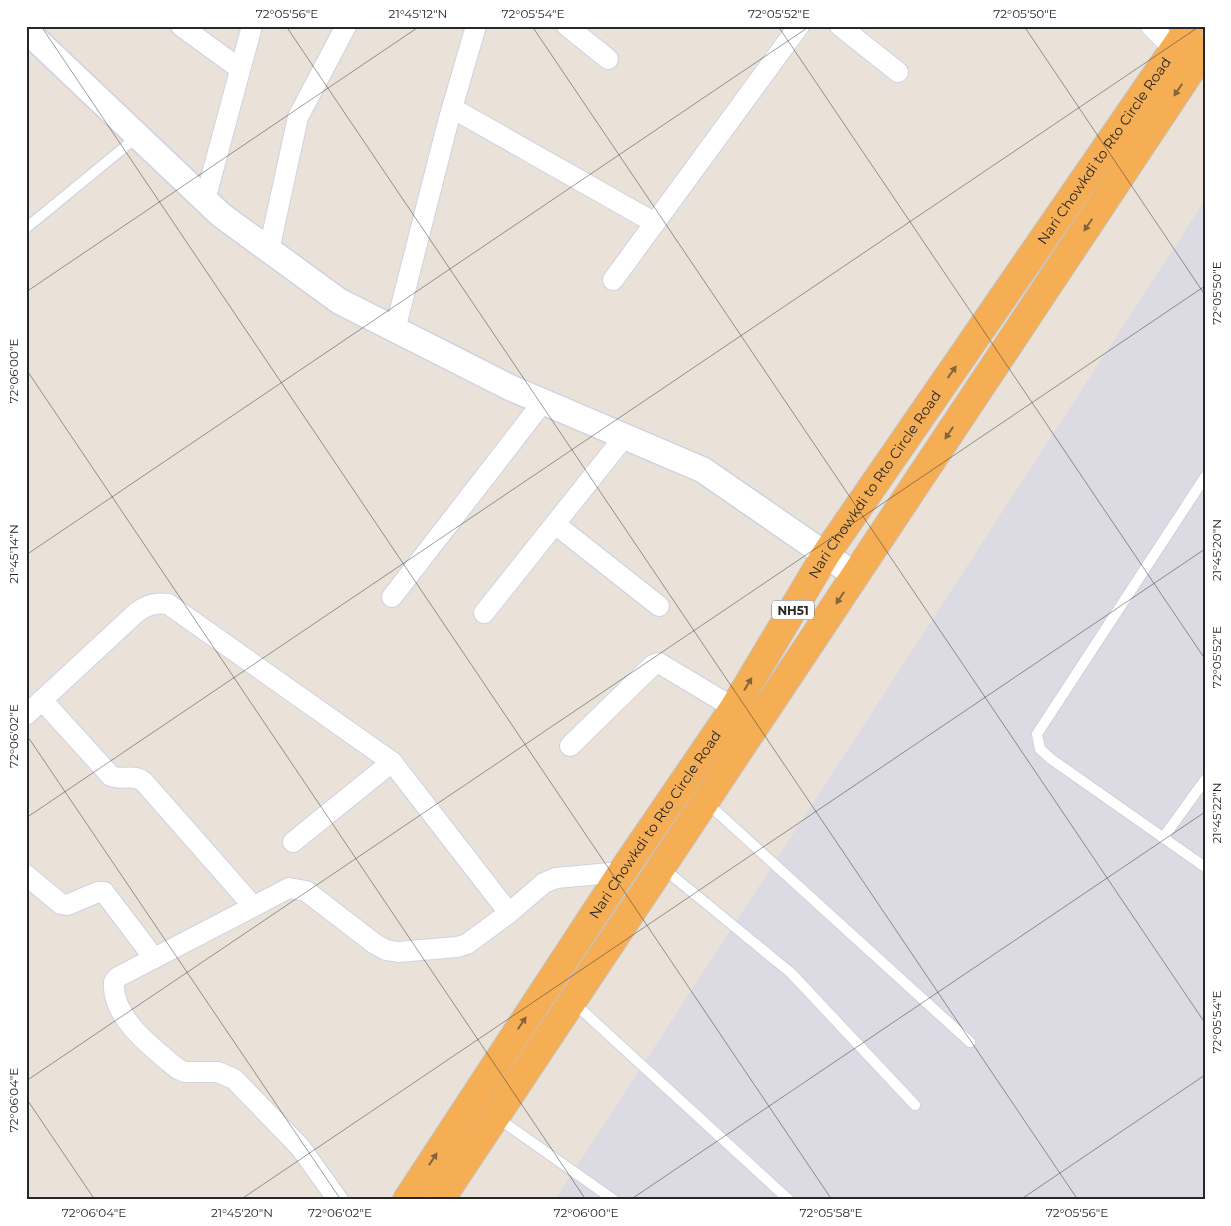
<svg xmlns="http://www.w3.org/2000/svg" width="1231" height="1226" viewBox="0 0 1231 1226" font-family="Montserrat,sans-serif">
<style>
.industrial{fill:#dcdae2}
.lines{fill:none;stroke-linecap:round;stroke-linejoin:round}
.service-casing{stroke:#ced2e1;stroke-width:12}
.minor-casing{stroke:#ced2e1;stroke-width:22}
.tertiary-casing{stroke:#ced2e1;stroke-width:28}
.trunk-casing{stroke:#c3c3c3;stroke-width:30}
.service{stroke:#fff;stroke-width:10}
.minor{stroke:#fff;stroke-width:20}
.tertiary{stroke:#fff;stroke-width:25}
.trunk{stroke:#f6ae55;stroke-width:28}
.oneway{fill:#84643c}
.ticks{fill:none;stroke:#272727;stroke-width:1;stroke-opacity:0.45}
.labels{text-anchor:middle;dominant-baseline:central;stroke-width:5;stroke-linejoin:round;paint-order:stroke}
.shield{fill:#fff;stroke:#686868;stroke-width:1}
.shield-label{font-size:12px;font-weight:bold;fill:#272727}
.street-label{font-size:14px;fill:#272727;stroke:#fff}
.neatline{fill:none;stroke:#272727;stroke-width:2}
.ticks-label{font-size:12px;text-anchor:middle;fill:#272727}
</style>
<rect width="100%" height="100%" fill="#eae2d9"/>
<polygon class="industrial" points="1205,200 1205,1200 555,1200"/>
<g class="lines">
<g class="service-casing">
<g id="service">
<polyline points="26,228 137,137"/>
<polyline points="1205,477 1037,734 1040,749 1051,759 1205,867"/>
<polyline points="706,802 970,1042"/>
<polyline points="1163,838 1205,780"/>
<polyline points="663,868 791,973 915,1105"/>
<polyline points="574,1003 789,1200"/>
<polyline points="496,1117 614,1200"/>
</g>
</g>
<g class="minor-casing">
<g id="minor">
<polyline points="181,26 240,69"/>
<polyline points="567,26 608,59"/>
<polyline points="840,26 898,72"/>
<polyline points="1151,26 1174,50"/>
<polyline points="452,108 655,223"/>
<polyline points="205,200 252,26"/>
<polyline points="269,250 298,117 346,26"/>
<polyline points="613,280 799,26"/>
<polyline points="395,330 448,122 476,26"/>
<polyline points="555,524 659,606"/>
<polyline points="392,597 543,402"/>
<polyline points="484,613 625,436"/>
<path d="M42,700l69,76c12,5 23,-3 33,6l109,124"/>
<path d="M26,715l111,-103c11,-7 18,-10 31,-8l224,158 117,151"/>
<polyline points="570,746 653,665 659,663 734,708"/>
<polyline points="293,842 392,762"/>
<polyline points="26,875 61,904 67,905 98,892 104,892 154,958"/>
<path d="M338,1200l-38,-53 -66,-68 -16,-7h-33l-7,-3c-24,-20 -67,-51 -64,-87l4,-5 171,-89 17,3 69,53 11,6 12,2 59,-5 10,-3 42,-31 35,-30 12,-5 66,-6"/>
</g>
</g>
<g class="tertiary-casing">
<polyline id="tertiary" points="26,30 221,215 339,301 511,388 703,470 855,575"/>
</g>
<g class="trunk-casing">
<g id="trunk">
<path id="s1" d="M407,1200l215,-328 112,-164 92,-154 364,-528"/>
<polyline points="440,1200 1205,49"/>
</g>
</g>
<use href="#service" class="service"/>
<use href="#minor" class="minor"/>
<use href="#tertiary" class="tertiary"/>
<use href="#trunk" class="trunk"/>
</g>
<defs><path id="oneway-solid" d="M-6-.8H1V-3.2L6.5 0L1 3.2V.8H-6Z" transform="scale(1.25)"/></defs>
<g class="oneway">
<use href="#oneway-solid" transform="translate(1178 90) rotate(124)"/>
<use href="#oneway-solid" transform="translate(1088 225) rotate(124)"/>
<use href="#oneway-solid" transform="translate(952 372) rotate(-55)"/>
<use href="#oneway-solid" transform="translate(949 433) rotate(124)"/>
<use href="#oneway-solid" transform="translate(840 598) rotate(123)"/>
<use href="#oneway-solid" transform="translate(748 684) rotate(-59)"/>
<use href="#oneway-solid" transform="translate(522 1023) rotate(-56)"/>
<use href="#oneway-solid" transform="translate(433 1159) rotate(-57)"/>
</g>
<path class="ticks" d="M41,26l791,1174M286,26l792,1174M532,26l673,997M778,26l427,633M1024,26l181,269M26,29l4,-3M26,292l394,-266M26,369l560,831M26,555l784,-529M26,734l315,466M26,818l1174,-792M26,1081l1179,-795M26,1098l69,102M240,1200l965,-651M630,1200l575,-388M1020,1200l185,-125"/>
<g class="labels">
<rect class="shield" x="772" y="600.5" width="42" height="19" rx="4"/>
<g class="shield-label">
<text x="793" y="610">NH51</text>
</g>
<g class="street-label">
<text stroke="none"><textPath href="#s1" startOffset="1260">Nari Chowkdi to Rto Circle Road</textPath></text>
<text stroke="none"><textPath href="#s1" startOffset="855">Nari Chowkdi to Rto Circle Road</textPath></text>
<text stroke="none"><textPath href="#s1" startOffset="450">Nari Chowkdi to Rto Circle Road</textPath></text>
</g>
</g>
<rect width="1231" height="1226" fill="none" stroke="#ffffff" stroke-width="55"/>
<rect x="28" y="28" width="1176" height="1170" class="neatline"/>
<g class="ticks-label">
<text x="287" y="18">72°05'56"E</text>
<text x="418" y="18">21°45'12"N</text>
<text x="533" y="18">72°05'54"E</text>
<text x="779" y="18">72°05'52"E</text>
<text x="1025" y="18">72°05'50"E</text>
<text transform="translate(1217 293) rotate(-90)" y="4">72°05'50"E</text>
<text transform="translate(14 371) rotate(-90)" y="4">72°06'00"E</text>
<text transform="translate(1217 550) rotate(-90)" y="4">21°45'20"N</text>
<text transform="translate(14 554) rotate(-90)" y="4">21°45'14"N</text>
<text transform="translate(1217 657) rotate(-90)" y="4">72°05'52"E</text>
<text transform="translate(14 736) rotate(-90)" y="4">72°06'02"E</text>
<text transform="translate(1217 813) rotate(-90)" y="4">21°45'22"N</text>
<text transform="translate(1217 1022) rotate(-90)" y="4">72°05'54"E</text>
<text transform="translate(14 1100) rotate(-90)" y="4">72°06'04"E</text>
<text x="94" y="1217">72°06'04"E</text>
<text x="242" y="1217">21°45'20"N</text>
<text x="340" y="1217">72°06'02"E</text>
<text x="586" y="1217">72°06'00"E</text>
<text x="831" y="1217">72°05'58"E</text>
<text x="1077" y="1217">72°05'56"E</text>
</g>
</svg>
